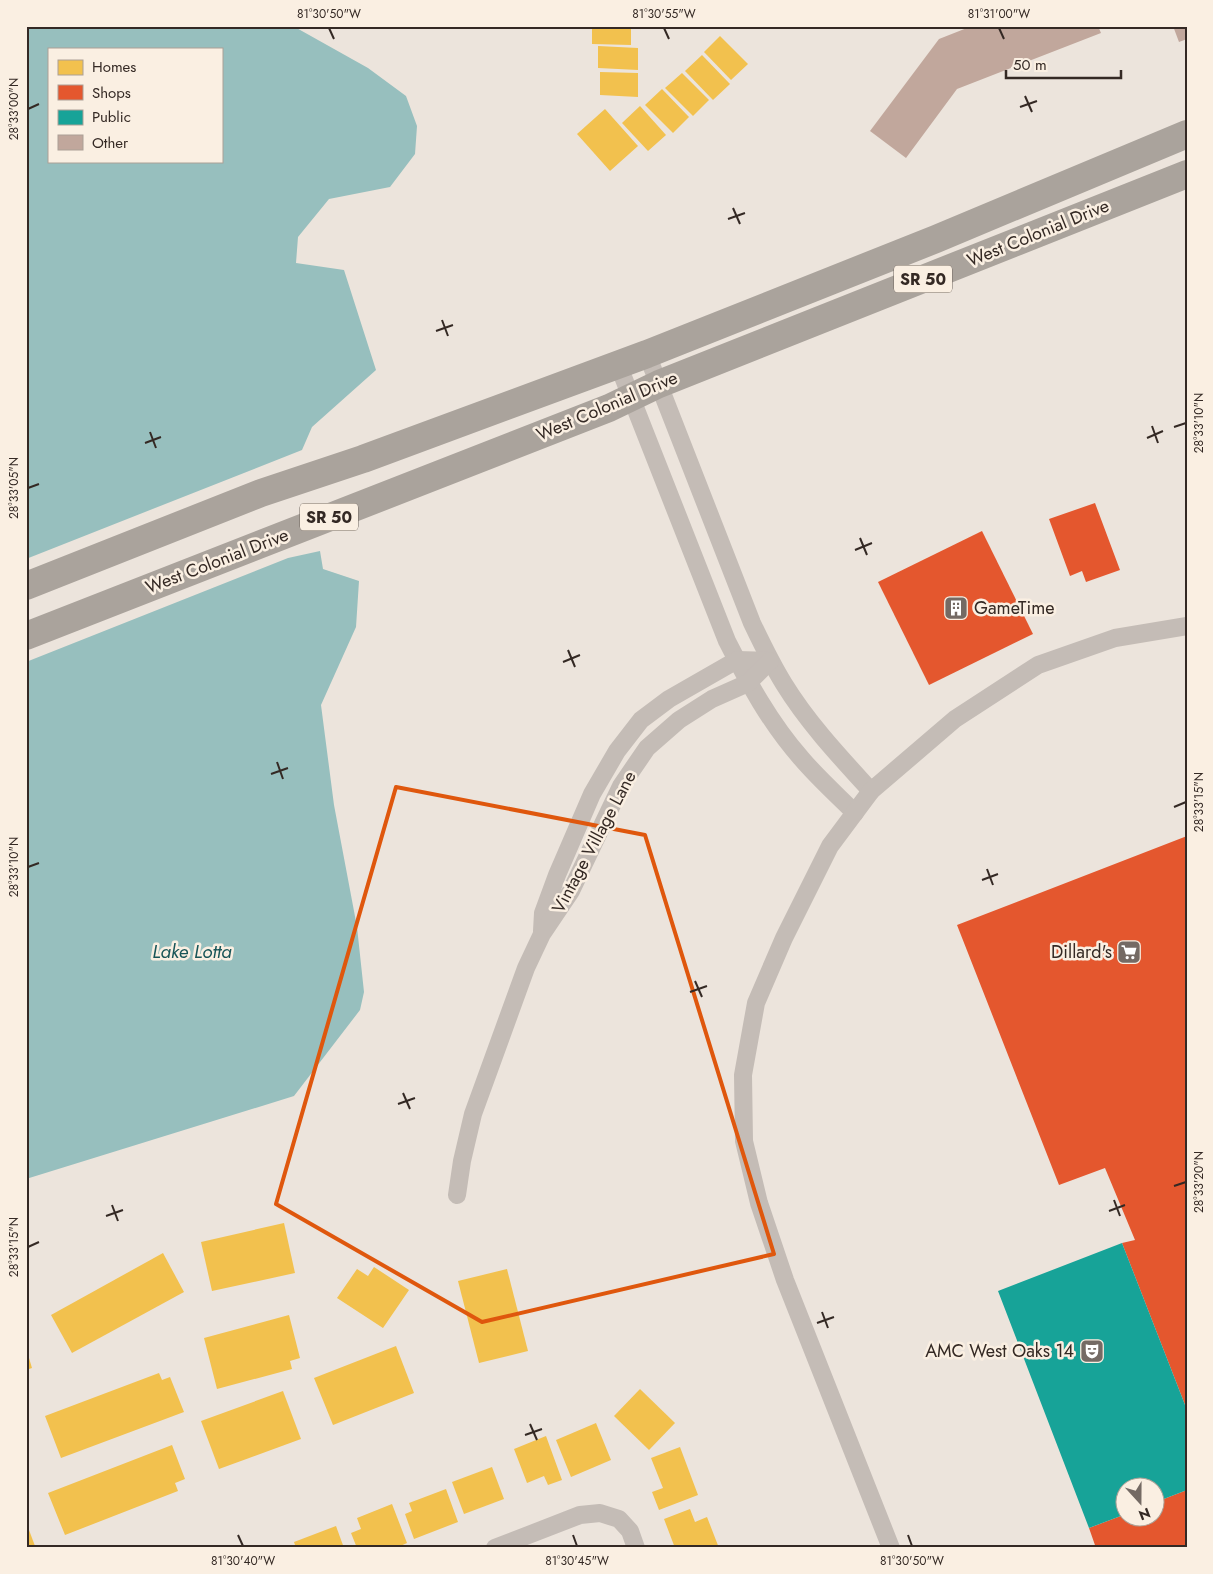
<svg xmlns="http://www.w3.org/2000/svg" width="1213" height="1574" viewBox="0 0 1213 1574" font-family="Jost,sans-serif">
<style>
.water{fill:#97bfbe;fill-rule:evenodd}
.homes{fill:#f2c14e}
.shops{fill:#e4572e}
.public{fill:#17a398}
.building{fill:#c1a79c}
.lines{fill:none;stroke-linecap:round;stroke-linejoin:round}
.street{stroke:#c4bcb6;stroke-width:18}
.highway{stroke:#aaa39c;stroke-width:28}
.marked{fill:none;stroke:#df570d;stroke-width:4;stroke-linejoin:round}
.ticks{fill:none;stroke:#342924;stroke-width:2}
.labels{text-anchor:middle;dominant-baseline:central;stroke-width:5;stroke-linejoin:round;paint-order:stroke}
.shield{fill:#faefe2;stroke:#6f645d;stroke-width:1}
.shield-label{font-size:16px;font-weight:bold;fill:#342924}
.street-label{font-size:18px;fill:#342924;stroke:#faefe2}
.poi-label{font-size:18px;fill:#342924;stroke:#faefe2;text-anchor:end}
.water-label{font-size:19px;font-style:italic;fill:#185558;stroke:#faefe2}
.neatline{fill:none;stroke:#342924;stroke-width:2}
.ticks-label{font-size:12px;text-anchor:middle;fill:#342924}
</style>
<rect width="100%" height="100%" fill="#ece4dc"/>
<g class="water">
<path d="M26,26h267l75,42 38,28 11,30 -2,28 -25,33 -61,12 -31,38 -2,26 48,7 32,100 -64,57 -10,23 -276,109zM49,49h172v112h-172z"/>
<polygon points="320,551 323,569 359,581 356,627 321,705 334,805 357,927 364,992 360,1010 294,1096 26,1179 26,662 288,558"/>
</g>
<g class="homes">
<polygon points="592,26 631,26 631,45 592,44"/>
<polygon points="720,36 748,64 731,80 704,52"/>
<polygon points="598,46 638,48 638,70 598,68"/>
<polygon points="702,55 730,84 713,100 685,71"/>
<polygon points="600,72 638,73 638,97 600,95"/>
<polygon points="682,73 709,100 693,116 665,88"/>
<polygon points="662,89 689,117 673,133 645,105"/>
<polygon points="640,106 666,135 648,151 622,123"/>
<polygon points="605,109 638,146 610,171 577,134"/>
<polygon points="284,1223 295,1273 212,1291 201,1242"/>
<polygon points="163,1253 184,1292 72,1353 51,1315"/>
<polygon points="374,1267 409,1290 383,1328 337,1298 357,1269 368,1276"/>
<polygon points="507,1269 528,1351 479,1363 458,1281"/>
<polygon points="289,1315 300,1358 290,1361 292,1369 217,1389 204,1338"/>
<polygon points="396,1346 414,1393 333,1425 314,1378"/>
<polygon points="26,1348 32,1368 26,1370"/>
<polygon points="159,1373 162,1380 170,1377 184,1412 61,1458 45,1416"/>
<polygon points="640,1389 675,1423 649,1450 614,1416"/>
<polygon points="283,1391 301,1439 219,1469 201,1421"/>
<polygon points="596,1423 611,1460 571,1477 556,1440"/>
<polygon points="546,1436 562,1480 548,1485 544,1476 527,1483 514,1449"/>
<polygon points="172,1445 185,1479 175,1483 178,1491 65,1535 48,1493"/>
<polygon points="680,1447 698,1495 659,1510 652,1492 663,1488 651,1458"/>
<polygon points="492,1467 504,1499 464,1514 452,1482"/>
<polygon points="446,1489 458,1522 414,1539 405,1514 412,1511 409,1503"/>
<polygon points="392,1504 407,1543 396,1548 357,1548 351,1533 361,1529 357,1518"/>
<polygon points="690,1509 695,1522 707,1517 719,1548 675,1548 664,1519"/>
<polygon points="26,1522 35,1546 30,1548 26,1548"/>
<polygon points="336,1526 344,1548 296,1548 294,1542"/>
</g>
<g class="shops">
<polygon points="1095,503 1120,570 1086,582 1082,571 1070,576 1049,519"/>
<polygon points="982,531 1033,634 929,685 878,582"/>
<polygon points="1187,836 1187,1410 1122,1243 1135,1240 1105,1168 1059,1185 957,925"/>
<polygon points="1187,1490 1187,1548 1096,1548 1089,1528 1126,1514 1126,1516 1156,1516 1156,1502"/>
</g>
<polygon class="public" points="1122,1243 1187,1410 1187,1490 1156,1502 1156,1486 1126,1486 1126,1514 1089,1528 998,1291"/>
<g class="building">
<polygon points="972,26 1098,26 1101,33 957,89 906,158 870,131 939,39"/>
<polygon points="1173,26 1187,26 1187,39 1179,42"/>
</g>
<g class="lines">
<g class="street">
<path d="M647,354l105,269c10,21 20,42 32,61 24,39 56,73 87,107"/>
<path d="M618,364l109,277c21,41 43,82 74,117 16,19 36,37 54,55"/>
<polyline points="542,931 543,913 557,875 592,794 617,751 641,720 669,699 737,660 770,661"/>
<polyline points="457,1195 462,1161 473,1114 526,968 542,934 571,891 621,786 647,748 679,720 712,699 748,683 770,661"/>
<polyline points="495,1548 580,1515 600,1513 619,1519 630,1531 636,1548"/>
<polyline points="891,1548 785,1280 759,1203 744,1141 743,1075 756,1003 784,938 830,846 871,791 955,719 1038,665 1115,638 1187,626"/>
</g>
<g class="highway">
<polyline points="26,586 261,493 363,459 647,354 936,239 1187,134"/>
<polyline points="26,636 609,408 659,384 1187,174"/>
</g>
</g>
<path class="marked" d="M396,787l249,48 129,419 -292,68 -206,-118z"/>
<path class="ticks" d="M329,28l5,11M664,28l5,11M999,28l5,11M1025,96l7,16M1020,107l17,-6M28,109l11,-5M733,208l7,16M728,219l17,-6M442,320l6,16M436,331l17,-6M1152,426l6,17M1174,427l12,-4M150,432l6,16M1147,438l16,-7M145,443l16,-6M28,488l11,-4M860,538l7,17M855,550l17,-7M568,650l7,17M563,662l17,-7M277,762l6,17M271,774l17,-6M1174,807l12,-5M28,867l11,-4M987,869l6,16M982,880l16,-6M695,981l7,16M690,992l17,-6M403,1093l7,16M398,1104l17,-6M1174,1186l12,-4M1114,1200l6,16M112,1205l6,16M1109,1211l16,-6M106,1216l17,-6M28,1247l11,-5M822,1312l6,16M817,1323l17,-6M530,1424l7,16M525,1435l17,-6M238,1535l5,11M573,1535l4,11M908,1535l4,11"/>
<defs>
<g id="building-square" transform="scale(1.25)"><rect x="-9" y="-9" width="18" height="18" rx="4" fill="#746a64" stroke="#faefe2"/><path d="M-4-6H4V6H1V3H-1V6H-4ZM-2.5-4.3h1.7v1.8h-1.7ZM.8-4.3h1.7v1.8H.8ZM-2.5-1h1.7V.8h-1.7ZM.8-1h1.7V.8H.8Z" fill="#fff"/></g>
<g id="supermarket-square" transform="scale(1.25)"><rect x="-9" y="-9" width="18" height="18" rx="4" fill="#746a64" stroke="#faefe2"/><path d="M-6-5.5h2.5l.6 2H6L4.5 2H-2.5L-4.4-4H-6ZM-1.5 3.2a1.3 1.3 0 1 0 .1 0ZM3 3.2a1.3 1.3 0 1 0 .1 0Z" fill="#fff"/></g>
<g id="theatre-square" transform="scale(1.25)"><rect x="-9" y="-9" width="18" height="18" rx="4" fill="#746a64" stroke="#faefe2"/><path d="M-5-5.5Q0-4 5-5.5V0Q5 5 0 6Q-5 5-5 0ZM-3.3-2.5H-1v1.5H-3.3ZM1-2.5H3.3v1.5H1ZM-2.8 1Q0 5.5 2.8 1Z" fill="#fff"/></g>
</defs>
<g fill-rule="evenodd">
<use href="#building-square" x="956" y="608"/>
<use href="#supermarket-square" x="1129" y="952"/>
<use href="#theatre-square" x="1092" y="1351"/>
</g>
<g class="labels">
<g class="shield">
<rect x="894" y="265.5" width="58" height="27" rx="4"/>
<rect x="300" y="503.5" width="58" height="27" rx="4"/>
</g>
<g class="shield-label">
<text x="923" y="279">SR 50</text>
<text x="329" y="517">SR 50</text>
</g>
<g class="street-label">
<text transform="translate(1038 233) rotate(-22)">West Colonial Drive</text>
<text transform="translate(607 406) rotate(-23)">West Colonial Drive</text>
<text transform="translate(217 561) rotate(-21)">West Colonial Drive</text>
<text transform="translate(594 842) rotate(-62)">Vintage Village Lane</text>
</g>
<g class="poi-label">
<text x="974" y="608" text-anchor="start">GameTime</text>
<text x="1112" y="952">Dillard's</text>
<text x="1074" y="1351">AMC West Oaks 14</text>
</g>
<g class="water-label">
<text x="192" y="951">Lake Lotta</text>
</g>
</g>
<rect width="1213" height="1574" fill="none" stroke="#faefe2" stroke-width="55"/>
<rect x="48" y="48" width="175" height="115" fill="#faefe2" stroke="#aba096"/>
<rect x="58" y="60" width="25" height="15" fill="#f2c14e" stroke="#aba096"/>
<text x="92" y="72" font-size="15" fill="#342924">Homes</text>
<rect x="58" y="85" width="25" height="15" fill="#e4572e" stroke="#aba096"/>
<text x="92" y="98" font-size="15" fill="#342924">Shops</text>
<rect x="58" y="110" width="25" height="15" fill="#17a398" stroke="#aba096"/>
<text x="92" y="122" font-size="15" fill="#342924">Public</text>
<rect x="58" y="135" width="25" height="15" fill="#c1a79c" stroke="#aba096"/>
<text x="92" y="148" font-size="15" fill="#342924">Other</text>
<g transform="translate(1140 1502) rotate(159)"><circle r="24" fill="#faefe2" stroke="#aba096"/>
<path d="M0-4L9 19L0 12L-9 19Z" fill="#746a64"/>
<text y="-8" font-size="14" font-weight="bold" text-anchor="middle" fill="#342924">N</text>
</g>
<path d="M1006 70v8h115v-8" fill="none" stroke="#342924" stroke-width="2.5"/>
<text x="1013" y="70" font-size="15" fill="#342924" stroke="#faefe2" stroke-width="4" paint-order="stroke">50 m</text>
<rect x="28" y="28" width="1158" height="1518" class="neatline"/>
<g class="ticks-label">
<text x="329" y="18">81°30'50"W</text>
<text x="664" y="18">81°30'55"W</text>
<text x="999" y="18">81°31'00"W</text>
<text transform="translate(14 109) rotate(-90)" y="4">28°33'00"N</text>
<text transform="translate(1199 423) rotate(-90)" y="4">28°33'10"N</text>
<text transform="translate(14 488) rotate(-90)" y="4">28°33'05"N</text>
<text transform="translate(1199 802) rotate(-90)" y="4">28°33'15"N</text>
<text transform="translate(14 867) rotate(-90)" y="4">28°33'10"N</text>
<text transform="translate(1199 1182) rotate(-90)" y="4">28°33'20"N</text>
<text transform="translate(14 1247) rotate(-90)" y="4">28°33'15"N</text>
<text x="243" y="1565">81°30'40"W</text>
<text x="577" y="1565">81°30'45"W</text>
<text x="912" y="1565">81°30'50"W</text>
</g>
</svg>
